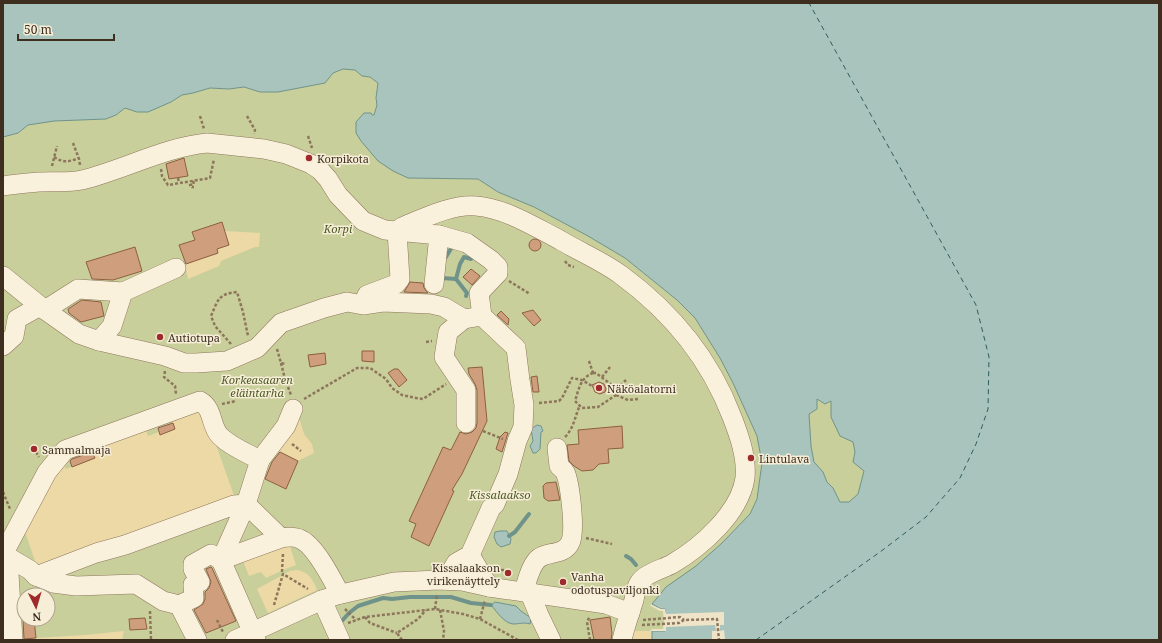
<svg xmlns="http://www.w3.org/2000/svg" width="1162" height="643" viewBox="0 0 1162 643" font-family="'Noto Serif',serif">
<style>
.green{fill:#c9cf9b;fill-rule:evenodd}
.sand{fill:#ecd9a5}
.water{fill:#a9c4bc;stroke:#6f938a;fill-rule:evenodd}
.pier{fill:#f0e4c8}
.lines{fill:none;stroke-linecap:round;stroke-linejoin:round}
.stream{stroke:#6f938a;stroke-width:4}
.ferry{stroke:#2f5d5a;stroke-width:1;stroke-dasharray:5 4;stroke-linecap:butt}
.building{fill:#cf9f7d;stroke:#8d5f41}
.minor-casing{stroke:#8d765c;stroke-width:20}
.path{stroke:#8d765c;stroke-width:2.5;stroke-dasharray:3 2;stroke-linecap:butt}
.minor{stroke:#faf1dc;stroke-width:19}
.poi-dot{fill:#9e2a2b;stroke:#f7eed8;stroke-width:1.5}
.labels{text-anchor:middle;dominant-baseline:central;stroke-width:3;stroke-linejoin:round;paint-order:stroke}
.poi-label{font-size:11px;fill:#3d2e20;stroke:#f7eed8;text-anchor:start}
.park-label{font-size:11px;font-style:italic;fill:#4d5a26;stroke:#f7eed8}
</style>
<rect width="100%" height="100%" fill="#f0e4c8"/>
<g class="green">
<path d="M343,69l12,1 7,6 8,1 8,6 -2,15 1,7 -3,10 -10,-2 44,65 70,1 20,13 36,15 54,29 37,22 52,42 18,18 25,40 13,25 24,53 5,27 -5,36 -7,15 -28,29 -26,23 29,74h-722v-503l15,-4 10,-8 26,-4 52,-2 10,-4 9,-7 12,4 34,-10 11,-7 11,-2 17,-5 19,1 15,-2 16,5h18l47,-9 8,-10zM24,595h24v24h-24z"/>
<polygon points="800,361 899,457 829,533 785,380"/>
</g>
<g class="sand">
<polygon points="225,231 260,233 259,247 255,247 221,261 219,266 188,279 185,264 218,254 217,249"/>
<polygon points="199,409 204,411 236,501 38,570 23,526 60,467 64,465 66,469 94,459 90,448 145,428 148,436 159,432 175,429 171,419"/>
<polygon points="299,417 304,434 312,444 314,453 298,461 277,451"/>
<polygon points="289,544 296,565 283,570 266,578 261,572 249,576 243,561"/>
<path d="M297,570c12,2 16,10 20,20l-49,23 -11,-24 33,-18z"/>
<polygon points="124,631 122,640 19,639 85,635"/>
<polygon points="634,631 652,631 652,640 629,640 630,633"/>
</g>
<g class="water">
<path d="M3,3h1156v637h-507v-9h13v-22h-4l-9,-5 14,-17 30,-21 26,-23 28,-29 7,-15 5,-36 -5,-27 -24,-53 -13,-25 -25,-40 -18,-18 -52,-42 -37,-22 -54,-29 -36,-15 -20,-13 -70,-1 -15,-7 -15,-10 -17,-20 -5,-8v-11l8,-9h7l1,2h2l3,-10 -1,-7 2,-15 -8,-6 -8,-1 -7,-6 -12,-1 -10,4 -8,10 -47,9h-18l-16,-5 -15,2 -19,-1 -17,5 -11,2 -11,7 -23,10h-11l-12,-4 -9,7 -10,4 -52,2 -26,4 -10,8 -15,4zM817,399l8,5 6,-3v16l9,19 13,6 2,10 -2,10 11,9 -6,23 -9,8h-9l-7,-14 -6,-6 -4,-10 -9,-10 -3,-16 -2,-32 8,-5z"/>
<polygon points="537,425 541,426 543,431 541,432 540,449 536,453 533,453 530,446 533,441 531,429"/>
<polygon points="500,531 507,531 511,539 510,544 501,547 497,544 494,537 495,532"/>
<path d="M495,602l21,4 5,5 10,7 -1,6c-6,-2 -11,0 -17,0 -9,-1 -16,-12 -22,-19z"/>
</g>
<polygon class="pier" points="650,604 661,609 665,609 666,614 724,612 724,625 720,625 720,631 724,630 725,640 712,640 712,631 716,631 715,625 666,627 666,631 650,631 652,629 663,629 664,623 663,611 660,611 651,606"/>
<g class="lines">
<g class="stream">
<polyline points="446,257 452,247"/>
<polyline points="442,278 456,279 467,293 466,296"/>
<polyline points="456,279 460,264 464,257 471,259 474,255"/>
<polyline points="509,536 515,532 529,514"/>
<polyline points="626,556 631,559 636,565"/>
<polyline points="341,622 349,613 358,606 383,598 392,599 410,597 451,597 471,603 491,605"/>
</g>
<polyline class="ferry" points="756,640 880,552 926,517 960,478 976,444 988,409 989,357 976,305 809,3"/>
</g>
<g class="building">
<polygon points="184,158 188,176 169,179 166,164"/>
<polygon points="222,222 229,245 217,249 218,253 186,264 179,245 195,240 192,232"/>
<circle cx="535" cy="245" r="6"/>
<polygon points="135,247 142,271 113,280 92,279 86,262"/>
<polygon points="471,269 480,276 472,285 463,277"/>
<polygon points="410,282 423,283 424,288 428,293 404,292"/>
<polygon points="82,300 101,302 104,316 81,322 69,313 68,309"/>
<polygon points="533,310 541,320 534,326 522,313"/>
<polygon points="501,311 509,319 508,325 497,315"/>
<polygon points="362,351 374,351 374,362 362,361"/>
<polygon points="325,353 326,364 310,367 308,355"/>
<polygon points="482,367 487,421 462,474 452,490 454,491 429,546 411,537 416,524 409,521 443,447 451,450 460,432 466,434 472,432 476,428 477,423 477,390 475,384 469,374 468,368"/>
<polygon points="394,369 398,369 407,380 399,387 388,373"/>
<polygon points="537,376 539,392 533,392 531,377"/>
<polygon points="599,382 604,384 606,389 605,392 600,394 595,392 592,385"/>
<polygon points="173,423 175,429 160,435 158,428"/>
<polygon points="622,426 623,448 608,449 609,463 599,464 593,470 582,471 574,466 569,461 567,445 579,444 578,430"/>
<polygon points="505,432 508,433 502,452 496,449 500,437"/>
<polygon points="92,452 95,458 72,467 70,461 72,459"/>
<polygon points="280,452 298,461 286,489 265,479 272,462"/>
<polygon points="556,482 560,500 548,501 544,498 543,486 546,483"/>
<polygon points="211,567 212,568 236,621 206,633 194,610 203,604 205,599 205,592 209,588 211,582 206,569"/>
<polygon points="610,617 612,633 611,640 594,640 590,620"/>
<polygon points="145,618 147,629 130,630 129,619"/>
<polygon points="23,619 34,619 36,638 24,639"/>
</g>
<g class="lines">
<g class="minor-casing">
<g id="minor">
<path d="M3,186c12,-2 24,-3 36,-4 14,-1 29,1 43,-2 41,-10 83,-33 125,-37l57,6 22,5 25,10 9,6 8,9 10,16 25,26 22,9 54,5 -5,49"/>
<polyline points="439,235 467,243 491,260 498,267 498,273 479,293 482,316"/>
<polyline points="3,276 45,310 79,334 99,341 165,356 184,363 196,363 227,361 257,348 281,323 324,308 347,302 363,305 383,302 431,304 444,307 464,319 482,316 516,348 520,380 524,405 523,427 517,441 508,474 495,504 491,508 470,555 456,563 446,580"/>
<path d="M364,302l3,-7 29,-11 4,-5 -3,-48 5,-4c22,-9 50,-23 74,-21 31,3 57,20 84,34 20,12 42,21 61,35 49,36 89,84 111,142 7,18 15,40 13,61 -5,35 -44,69 -73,86 -9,5 -27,9 -33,19 -3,4 -4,12 -5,17 -4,13 -9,26 -12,40"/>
<polyline points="45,310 78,289 123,292"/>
<polyline points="464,319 448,332 444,357 466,390 466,423"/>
<polyline points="99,341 112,326 123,292 176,268"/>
<polyline points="3,346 14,336 17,319 40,306"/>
<polyline points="260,460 286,426 293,409"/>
<polyline points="470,555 489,587"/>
<polyline points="8,557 30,570 36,576 53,583 76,586 136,584 163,601 179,605 197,640"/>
<polyline points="36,576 96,553 125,545 234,505 246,504 221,560 256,640"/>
<polyline points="322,600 340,640"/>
<path d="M179,605l15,-7 -1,-13 7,-3 -7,-13v-5l18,-10 10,6 60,-22c6,-1 13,-2 19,1 15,6 32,40 40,55"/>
<path d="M13,640l-5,-83 -2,-8 41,-77 18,-22 135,-49c14,8 10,25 20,35 11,11 27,17 40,24l-14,44 35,34"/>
<polyline points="235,640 322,600 337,595 394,582 439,580 462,581 489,587 606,604 630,613"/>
<path d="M551,640l-12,-25 -13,-31c2,-7 5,-17 10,-23 8,-11 27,-4 34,-18 6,-11 0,-60 -5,-71 -1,-2 -4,-4 -6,-6l-2,-18"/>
</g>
</g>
<g class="path">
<polyline points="200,116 204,129"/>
<polyline points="247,116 255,130 254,134"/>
<polyline points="308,136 312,148"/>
<polyline points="73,143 79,159 80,165"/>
<path d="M54,157c9,6 15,5 25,1"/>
<polyline points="52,166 57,146"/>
<polyline points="161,169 162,176 168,185 210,178 214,159"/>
<polyline points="178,178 179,183"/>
<polyline points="193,181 194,184 190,185 192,187 194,187"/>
<polyline points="565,261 568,265 574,267"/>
<polyline points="509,281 530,294"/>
<polyline points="426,342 432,341"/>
<path d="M231,344l-16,-18 -4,-10c7,-16 7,-22 26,-24l6,20 5,24"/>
<polyline points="277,349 281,363 285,364"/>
<polyline points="589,361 593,373"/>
<polyline points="281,363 285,379 291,395"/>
<polyline points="165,371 164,377 175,386 176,394"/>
<path d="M593,373h3l21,16 -1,6 -18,12 -16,1 -7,-7c4,-12 5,-23 18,-28z"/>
<polyline points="602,377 610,367"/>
<polyline points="617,389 626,380"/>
<polyline points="616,395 628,400 639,399"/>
<polyline points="304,399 357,368 370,368 386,379 392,388 402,395 416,398 423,399 446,384"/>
<polyline points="539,403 559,401 562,398 572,378 582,380 592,386"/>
<polyline points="222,404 236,401"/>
<polyline points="483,431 503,439"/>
<path d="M565,437c9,-9 10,-21 15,-32"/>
<polyline points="292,444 301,451"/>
<polyline points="36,452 39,457"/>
<polyline points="3,492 10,509"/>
<polyline points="586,538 612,544"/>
<polyline points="283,554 282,571 283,574"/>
<polyline points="496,570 505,570"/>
<polyline points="274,605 283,574 308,589"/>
<polyline points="345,609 356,620"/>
<polyline points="435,609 437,594"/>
<polyline points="440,610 444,631 443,640"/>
<polyline points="150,611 151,640"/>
<polyline points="365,617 370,623 397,633"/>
<polyline points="480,619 485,600"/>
<polyline points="217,620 223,632"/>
<polyline points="643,620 680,617 684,620"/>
<polyline points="348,623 365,617 435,609 463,614 480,619 518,640"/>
<polyline points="642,625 679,623 684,620 717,619 719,640"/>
<polyline points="402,640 397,633 418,619 426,610"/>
<polyline points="590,640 587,622 590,616"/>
</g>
<use href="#minor" class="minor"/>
</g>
<g class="poi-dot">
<circle cx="309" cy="158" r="4"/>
<circle cx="160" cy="337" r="4"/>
<circle cx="599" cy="388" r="4"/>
<circle cx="34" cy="449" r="4"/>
<circle cx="751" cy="458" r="4"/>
<circle cx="508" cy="573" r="4"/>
<circle cx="563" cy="582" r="4"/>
</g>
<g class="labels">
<g class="poi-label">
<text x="317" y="158">Korpikota</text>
<text x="168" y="337">Autiotupa</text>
<text x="607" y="388">Näköalatorni</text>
<text x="42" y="449">Sammalmaja</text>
<text x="759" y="458">Lintulava</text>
<text x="500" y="567" text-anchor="end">Kissalaakson<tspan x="500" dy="13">virikenäyttely</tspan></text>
<text x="571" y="576">Vanha<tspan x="571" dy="13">odotuspaviljonki</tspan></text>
</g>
<g class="park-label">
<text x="338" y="228">Korpi</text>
<text x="257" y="379">Korkeasaaren<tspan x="257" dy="13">eläintarha</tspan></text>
<text x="500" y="494">Kissalaakso</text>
</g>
</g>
<rect width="1162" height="643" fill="none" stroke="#3d2e20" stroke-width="8"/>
<g transform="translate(36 607) rotate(175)"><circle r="19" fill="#f7eed8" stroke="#ada18e"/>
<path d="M0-3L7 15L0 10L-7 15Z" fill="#9e2a2b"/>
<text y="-6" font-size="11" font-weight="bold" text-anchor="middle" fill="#3d2e20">N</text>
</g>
<path d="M18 34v6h96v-6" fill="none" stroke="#3d2e20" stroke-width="2"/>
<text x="24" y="34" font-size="12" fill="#3d2e20" stroke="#f7eed8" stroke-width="3" paint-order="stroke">50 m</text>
</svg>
